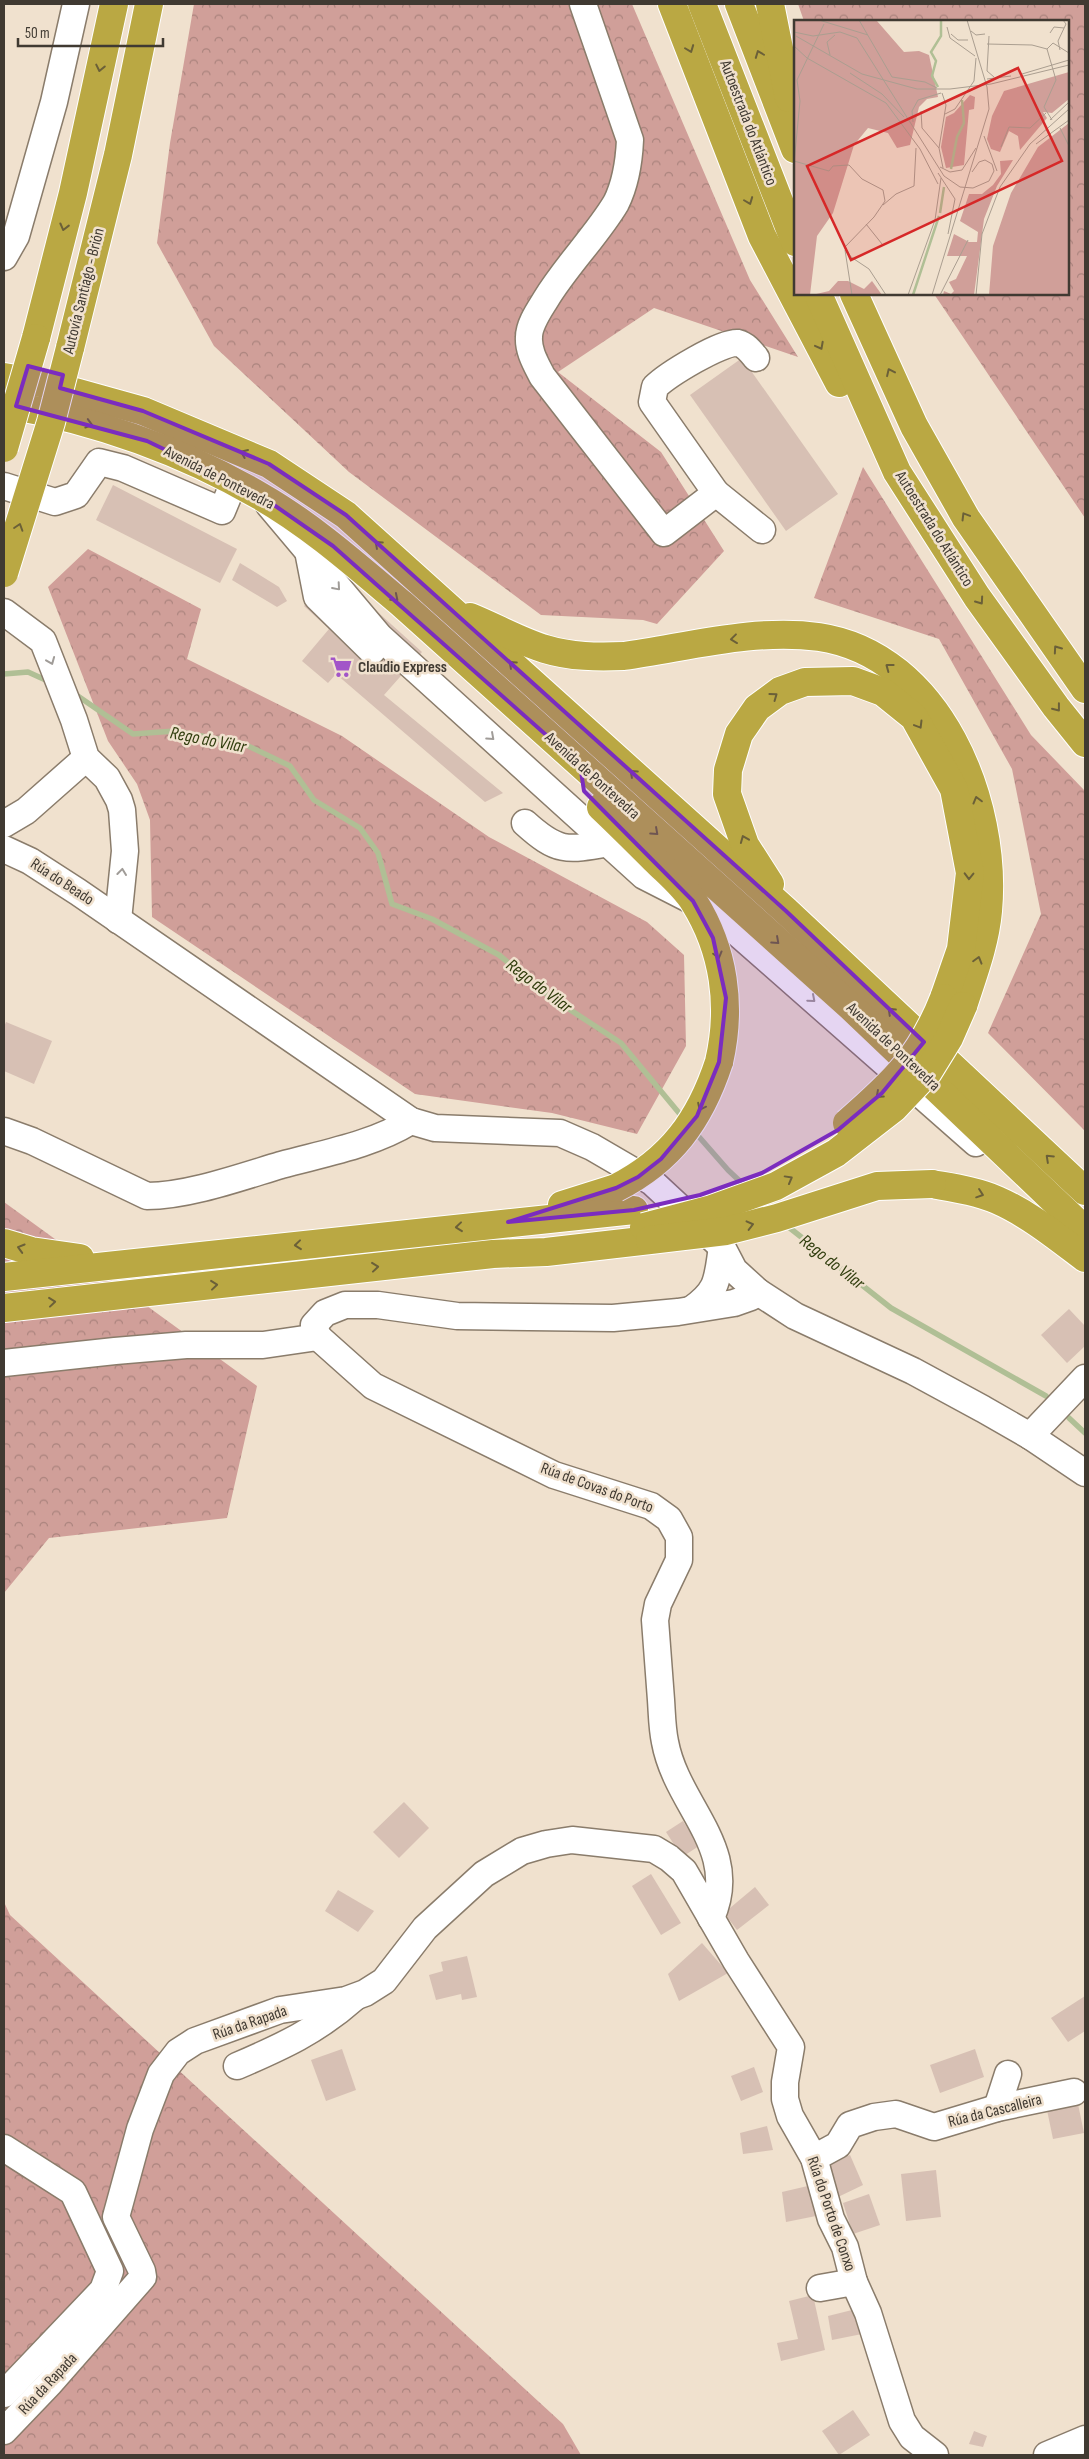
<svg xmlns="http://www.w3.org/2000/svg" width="1089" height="2459" viewBox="0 0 1089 2459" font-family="'Sofia Sans Condensed',sans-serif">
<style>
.forest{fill:url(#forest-crowns)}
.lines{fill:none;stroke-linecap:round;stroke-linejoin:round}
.stream{stroke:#b0bf95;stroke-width:5.5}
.building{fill:#d7c0b4}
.minor-casing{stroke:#8a7c6b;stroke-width:29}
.highway-casing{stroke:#fff;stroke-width:30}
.minor{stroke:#fff;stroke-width:26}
.highway{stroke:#baa843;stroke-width:28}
.highway-bridge-casing{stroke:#fff;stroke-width:30;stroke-linecap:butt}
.highway-bridge{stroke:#baa843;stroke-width:28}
.oneway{stroke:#6b6038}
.oneway2{stroke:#a09c98}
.marked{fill:#7b2cbf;fill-opacity:0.2;stroke:#7b2cbf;stroke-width:4;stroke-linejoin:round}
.labels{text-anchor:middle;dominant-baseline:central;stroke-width:5;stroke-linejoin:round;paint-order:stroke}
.street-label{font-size:16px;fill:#403a32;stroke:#f0e1ce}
.poi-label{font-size:16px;font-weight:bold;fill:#403a32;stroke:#f0e1ce;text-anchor:start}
.water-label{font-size:18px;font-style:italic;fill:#313e0e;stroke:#f0e1ce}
.inset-river{fill:none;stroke:#b0bf95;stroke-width:2.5}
.inset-road{fill:none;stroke:#aa9e90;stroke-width:1}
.view{fill:#d62828;fill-opacity:0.15;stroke:#d62828;stroke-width:2.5}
.inset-edge{fill:none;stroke:#403a32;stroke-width:2.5}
</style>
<defs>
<pattern id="forest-crowns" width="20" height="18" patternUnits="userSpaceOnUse" patternTransform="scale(1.25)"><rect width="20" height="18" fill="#d09f99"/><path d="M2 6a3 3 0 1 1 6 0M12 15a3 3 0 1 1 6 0" fill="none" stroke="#aa837d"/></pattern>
</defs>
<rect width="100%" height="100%" fill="#f0e1ce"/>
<g class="forest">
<polygon points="194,4 632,4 750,280 798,357 654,308 558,372 661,452 724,551 657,624 643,620 541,615 349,472 214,346 157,243 170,143"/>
<polygon points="798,4 1085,4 1085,518 934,294 1068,294 1068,21 804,21"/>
<polygon points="863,467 1031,735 1085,791 1085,1131 988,1033 1041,914 1012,769 939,639 814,598"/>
<polygon points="88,549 201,609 187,659 342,736 489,837 647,922 684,955 686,1046 637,1134 552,1113 415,1094 152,917 150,820 137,784 108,741 48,587"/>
<polygon points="4,1202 257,1386 227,1518 49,1538 4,1593"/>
<polygon points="4,1902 10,1915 563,2424 581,2455 4,2455"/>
</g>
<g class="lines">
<g class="stream">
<polyline points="4,674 28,672 50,682"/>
<polyline points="72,692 133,734 175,731 244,744 290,766 314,800 360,828 378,853 392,904 432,919 499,955 549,996 621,1043 684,1119"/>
<polyline points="693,1130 728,1170 746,1187"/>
<polyline points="786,1225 891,1308 1046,1396"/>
<polyline points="1069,1418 1085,1433"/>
</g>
</g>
<g class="building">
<polygon points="742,358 838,494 786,531 690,395"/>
<polygon points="113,485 237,549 220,583 96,520"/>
<polygon points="240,563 279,587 287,601 277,607 232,580"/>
<polygon points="361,597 422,652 384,695 503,793 485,802 336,674 328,683 302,661 329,629 304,606 307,603"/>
<polygon points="6,1022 52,1041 34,1084 4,1071 4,1027"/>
<polygon points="1069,1309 1085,1326 1085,1346 1067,1363 1041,1335"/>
<polygon points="404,1802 429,1828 399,1858 373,1832"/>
<polygon points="683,1821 699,1846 682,1857 666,1832"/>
<polygon points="651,1874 681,1923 661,1935 632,1886"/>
<polygon points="755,1887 769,1905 737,1930 724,1913"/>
<polygon points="338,1890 374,1911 358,1932 325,1911"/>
<polygon points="702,1943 728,1973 679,2001 668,1974"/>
<polygon points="467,1956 477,1997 462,2000 461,1994 436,2000 429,1975 443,1971 441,1962"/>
<polygon points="1085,1996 1085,2031 1068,2042 1051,2018"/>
<polygon points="342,2049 356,2090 326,2101 311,2060"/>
<polygon points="975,2049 984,2077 940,2093 930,2065"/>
<polygon points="754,2067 763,2092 741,2101 731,2076"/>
<polygon points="1078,2104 1084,2133 1053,2139 1047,2110"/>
<polygon points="767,2126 773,2150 743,2154 740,2133"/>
<polygon points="850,2155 863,2185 838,2197 825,2167"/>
<polygon points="936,2170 941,2217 906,2221 901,2174"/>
<polygon points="812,2185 816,2216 786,2222 782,2192"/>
<polygon points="869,2194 880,2225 853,2234 843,2203"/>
<polygon points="813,2295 825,2350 781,2361 777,2343 798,2339 789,2301"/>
<polygon points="856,2309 862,2334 832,2340 828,2316"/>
<polygon points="853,2410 870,2435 839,2455 822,2431"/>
<polygon points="974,2431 987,2436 983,2447 969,2444"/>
</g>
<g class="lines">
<g class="minor-casing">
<g id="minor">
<path d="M583,4l47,136c-1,22 -4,43 -14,63 -19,32 -50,63 -70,96 -6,10 -17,25 -17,38 -1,14 7,27 13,39l122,157 52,-40 -64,-91 3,-15c12,-12 67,-46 83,-44 8,2 13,9 18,15"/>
<polyline points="4,257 16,236 54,102 76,4"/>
<polyline points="4,486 55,502 76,495 99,462 123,468 222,511 234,482"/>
<polyline points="716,493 762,530"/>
<polyline points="269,505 380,637 644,876 693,901 735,931 976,1143"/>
<polyline points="309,556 317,597 372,651"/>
<polyline points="4,612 43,641 74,720 86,758 107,778 119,800 122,810 125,851 118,920"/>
<path d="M525,823c32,29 41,28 83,20"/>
<polyline points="4,824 26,811 86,758"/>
<polyline points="4,849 30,861 78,892 411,1121 435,1128 560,1133 592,1147 652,1182 722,1247 734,1270 758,1292 795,1316 913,1371 983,1409 1030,1436 1085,1473"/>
<path d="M4,1131l28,10 115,55c41,0 94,-19 134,-31 44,-12 91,-20 130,-44"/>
<path d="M692,1309c27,-19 25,-30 30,-62"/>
<path d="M318,1337l55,49 181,89 97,31 18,13 10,18v23l-21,44 -3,16c2,27 4,53 6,80 1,14 1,28 4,42 12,65 77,107 46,176"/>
<polyline points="318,1337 314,1325 325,1313 345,1305 378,1305 457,1316 613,1318 678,1312 734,1303 751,1297 758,1292"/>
<polyline points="4,1363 115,1351 186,1345 263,1345 318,1337"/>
<polyline points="1030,1436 1085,1378"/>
<path d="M237,2066c44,-19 80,-35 117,-68"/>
<polyline points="997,2108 1008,2074"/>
<polyline points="4,2148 73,2192 110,2271 103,2290 4,2394"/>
<polyline points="814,2158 838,2145 850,2125 874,2117 896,2114 934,2127 997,2108 1074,2092"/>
<polyline points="820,2288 854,2282"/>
<polyline points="4,2431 50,2383 143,2277 142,2271 116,2217 140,2129 161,2074 178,2052 195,2041 280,2010 346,2000 365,1993 384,1981 425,1928 484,1874 522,1851 546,1844 572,1840 654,1849 669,1858 684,1871 736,1961 791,2047 785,2082 785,2099 790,2116 814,2158 831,2219 845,2247 854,2282 868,2313 902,2421 912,2437 935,2455"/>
<polyline points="1047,2455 1085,2439"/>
</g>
</g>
<g class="highway-casing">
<g id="highway">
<polyline points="672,4 762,236 839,383"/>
<polyline points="702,4 795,242"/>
<polyline points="739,4 795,149"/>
<polyline points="770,4 789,98"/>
<polyline points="818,294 897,472 977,597 1056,707 1085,743"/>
<polyline points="854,294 914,426 966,518 1085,689"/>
<polyline points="36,338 73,193 114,4"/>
<polyline points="70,348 118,155 149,4"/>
<polyline points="4,377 46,384 143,411 269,464 346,515 786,911 1085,1191"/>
<path d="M4,404c90,16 177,46 256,92 51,29 98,71 142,108l449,403 234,223"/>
<path d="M470,617c25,10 49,24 75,32 26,8 53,8 79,7 64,-9 131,-28 195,-19 121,18 179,166 169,274 -3,33 -15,64 -25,95"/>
<path d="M601,807c18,17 36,35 54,53 13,13 29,26 39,42 30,48 38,104 25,160"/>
<polyline points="770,884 745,845 727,794 728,770 739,734 757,708 780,691 805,682 853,681 883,692 914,717 954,789 970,873 961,949 944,998"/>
<path d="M932,1184c22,4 44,7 65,16 32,14 60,37 88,58"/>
<polyline points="562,1205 616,1188"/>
<polyline points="4,1243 31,1251 80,1258"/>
<polyline points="4,1277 634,1210"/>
<polyline points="4,1308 493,1254 546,1252 650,1240"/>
</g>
</g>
<use href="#minor" class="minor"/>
<use href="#highway" class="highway"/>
<g class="highway-bridge-casing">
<g id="highway-bridge">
<polyline points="4,448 36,338"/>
<polyline points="4,573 51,422 70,348"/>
<path d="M847,1123c47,-41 74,-66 97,-125"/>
<path d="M616,1188c55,-28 84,-68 103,-126"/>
<polyline points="644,1227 712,1209 776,1186 836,1153 894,1108 928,1072 949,1038 963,1006"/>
<polyline points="650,1240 726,1231 777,1218 877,1186 932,1184"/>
</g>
</g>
<use href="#highway-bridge" class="highway-bridge"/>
</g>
<defs><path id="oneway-chevron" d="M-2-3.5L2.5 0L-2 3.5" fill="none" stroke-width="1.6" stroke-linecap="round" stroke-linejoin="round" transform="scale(1.25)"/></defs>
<g class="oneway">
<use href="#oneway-chevron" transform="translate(690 49) rotate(69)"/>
<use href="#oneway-chevron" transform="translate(759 54) rotate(-111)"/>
<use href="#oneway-chevron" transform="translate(100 68) rotate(102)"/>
<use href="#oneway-chevron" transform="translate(749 201) rotate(69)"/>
<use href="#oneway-chevron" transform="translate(64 227) rotate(104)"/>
<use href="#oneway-chevron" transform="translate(820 346) rotate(62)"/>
<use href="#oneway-chevron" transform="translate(890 372) rotate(-115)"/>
<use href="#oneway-chevron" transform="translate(89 424) rotate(16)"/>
<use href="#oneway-chevron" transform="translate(244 453) rotate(-157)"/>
<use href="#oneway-chevron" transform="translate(965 516) rotate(-121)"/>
<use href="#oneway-chevron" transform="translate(19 527) rotate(-72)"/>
<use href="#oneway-chevron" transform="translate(378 544) rotate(-138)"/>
<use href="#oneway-chevron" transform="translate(395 598) rotate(40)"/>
<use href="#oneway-chevron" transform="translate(980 601) rotate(55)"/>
<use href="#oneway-chevron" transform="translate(734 639) rotate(173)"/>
<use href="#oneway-chevron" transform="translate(1057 649) rotate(-125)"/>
<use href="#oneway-chevron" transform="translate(512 664) rotate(-138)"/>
<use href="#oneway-chevron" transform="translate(889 667) rotate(-143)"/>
<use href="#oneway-chevron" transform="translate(774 696) rotate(-36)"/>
<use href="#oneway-chevron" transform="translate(1057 708) rotate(52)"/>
<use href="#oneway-chevron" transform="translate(919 725) rotate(59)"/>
<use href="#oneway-chevron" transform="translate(633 773) rotate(-138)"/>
<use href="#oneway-chevron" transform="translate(977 800) rotate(-105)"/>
<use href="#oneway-chevron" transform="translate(655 832) rotate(42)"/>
<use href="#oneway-chevron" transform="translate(744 839) rotate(-112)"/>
<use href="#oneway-chevron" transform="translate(969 876) rotate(91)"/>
<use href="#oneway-chevron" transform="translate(776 941) rotate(42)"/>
<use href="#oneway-chevron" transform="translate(718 955) rotate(75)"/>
<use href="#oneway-chevron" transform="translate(978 960) rotate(-74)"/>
<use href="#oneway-chevron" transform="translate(891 1011) rotate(-136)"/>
<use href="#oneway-chevron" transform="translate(879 1095) rotate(138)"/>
<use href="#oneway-chevron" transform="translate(701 1107) rotate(116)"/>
<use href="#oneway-chevron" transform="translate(1049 1158) rotate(-137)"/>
<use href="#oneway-chevron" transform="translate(789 1179) rotate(-29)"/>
<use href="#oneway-chevron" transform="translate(980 1194) rotate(19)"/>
<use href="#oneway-chevron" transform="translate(750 1225) rotate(-14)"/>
<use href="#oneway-chevron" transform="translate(459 1227) rotate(174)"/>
<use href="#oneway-chevron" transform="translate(298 1245) rotate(174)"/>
<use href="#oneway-chevron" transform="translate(21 1248) rotate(-164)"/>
<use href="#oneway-chevron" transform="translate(375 1267) rotate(-6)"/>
<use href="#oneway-chevron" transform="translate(214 1285) rotate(-6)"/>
<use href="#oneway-chevron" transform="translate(52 1302) rotate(-6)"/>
</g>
<g class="oneway2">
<use href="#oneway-chevron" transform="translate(337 587) rotate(49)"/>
<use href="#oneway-chevron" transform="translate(51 661) rotate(68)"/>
<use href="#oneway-chevron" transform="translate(491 737) rotate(42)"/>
<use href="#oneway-chevron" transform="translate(122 872) rotate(-83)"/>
<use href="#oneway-chevron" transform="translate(812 999) rotate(41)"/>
</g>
<path class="marked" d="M28,366l35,9 -3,13 83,23 126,53 77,51 440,396 138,131 -42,51 -44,37 -76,43 -62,22 -66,15 -126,12 108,-34 22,-11 23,-18 36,-43 22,-54 7,-64 -13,-60 -20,-37 -109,-110 -4,-26 -247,-219 -72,-50 -114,-55 -131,-35z"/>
<defs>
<g id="supermarket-bare" transform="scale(1.725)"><path d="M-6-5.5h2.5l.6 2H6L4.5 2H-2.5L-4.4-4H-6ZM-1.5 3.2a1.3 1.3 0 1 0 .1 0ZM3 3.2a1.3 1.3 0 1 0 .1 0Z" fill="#a255c8" stroke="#f0e1ce" stroke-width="2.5" paint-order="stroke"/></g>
</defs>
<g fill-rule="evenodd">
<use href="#supermarket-bare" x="341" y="667"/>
</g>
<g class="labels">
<g class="street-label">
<text transform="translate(748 123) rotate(69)">Autoestrada do Atlántico</text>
<text transform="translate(84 291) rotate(-76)">Autovía Santiago - Brión</text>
<text transform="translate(219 478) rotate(27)">Avenida de Pontevedra</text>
<text transform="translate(934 529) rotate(58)">Autoestrada do Atlántico</text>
<text transform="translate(592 776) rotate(42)">Avenida de Pontevedra</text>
<text transform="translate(62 882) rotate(33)">Rúa do Beado</text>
<text transform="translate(893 1047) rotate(43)">Avenida de Pontevedra</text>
<text transform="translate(597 1488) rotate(20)">Rúa de Covas do Porto</text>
<text transform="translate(250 2023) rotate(-19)">Rúa da Rapada</text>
<text transform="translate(995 2111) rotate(-14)">Rúa da Cascalleira</text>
<text transform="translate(831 2214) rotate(71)">Rúa do Porto de Conxo</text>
<text transform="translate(48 2384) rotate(-47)">Rúa da Rapada</text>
</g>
<g class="poi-label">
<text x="358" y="667">Claudio Express</text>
</g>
<g class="water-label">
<text transform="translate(208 740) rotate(11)">Rego do Vilar</text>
<text transform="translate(539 986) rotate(37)">Rego do Vilar</text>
<text transform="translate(832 1262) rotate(38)">Rego do Vilar</text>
</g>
</g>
<g transform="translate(794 20)">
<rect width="275" height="275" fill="#f0e1ce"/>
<path d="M0,0l83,1 27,31 15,-1 10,4 9,42 -11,2 -8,8 -9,38 -13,3 -9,-15 -20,-5 -14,17 -21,68 -16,23 -7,59h-16zM275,52v27l-17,14 -9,-1 4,6 -27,32 -2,-14 -9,-5 -9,21 -9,-3 -4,-10 5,-23 12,-25zM176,75l5,2 -1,12 -5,1 -5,55 -18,3 -5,-21 5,-30 8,-4zM275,103v172h-80l4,-49 18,-53 27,-46zM219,140l-16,26 -13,33 -10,76h-31l1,-4 7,3 3,-3 -5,-9 7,-3 11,-23h-20l7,-22 15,8h8l1,-10 -18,-11 9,-27h13l11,-9 8,-11 -1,-13zM44,261h10l16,8 8,-8 10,14h-70l17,-4z" fill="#d09f99"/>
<path class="inset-river" d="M144,67l-6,-11 4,-15 -5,-9 10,-16v-16M157,149l6,-32 7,-14 -2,-23M146,193l4,-26M119,275l26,-79"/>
<path class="inset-road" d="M25,0l49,15M65,0l33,57 33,5 12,6M153,7l3,11 25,18M177,11l5,4 9,-1M0,12l19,4 27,-4 17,6 87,138 16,11 13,1 16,-7 5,-10 -2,-7 -7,-4 -6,2 -7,10M256,13l4,-6 10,1M157,14l7,6h10M2,16l66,38 55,15h33l41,-5 78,-19M195,16l-2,35 7,6M193,24l45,1 15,4M0,26l13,12 79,45 34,46 18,35M253,29l9,31 -12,27 8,13M253,29l6,-6 16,10M266,30l-2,-9 8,-17 -3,-4M36,35l-3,-13 8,-7M56,53l32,21 22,23M228,54l47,-14M193,59l24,-3M127,91l1,17 17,20 4,20M151,94l10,-5 19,-28 2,-23M256,100l19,-18M119,102l-1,-11 6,-11 23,-7M266,108l9,18M190,116l13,35M242,124l33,-24M207,127l8,-20 21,1 16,-15M145,128l7,-43 -4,-12M0,141l35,10 4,-5 16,-1 13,14 21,11 2,11 -11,16 -29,30M0,143l6,-62 -3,-21 27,-56M146,147l10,5 12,-2 14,-22M144,153l17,26 -7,35M89,185l13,-11 18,-8 2,-38M72,204l16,20M51,227l6,10 18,12 17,26M51,230l7,45M114,275l27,-75 6,-42M138,275l57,-186 -2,-22 -20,-67M146,275l28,-55M182,275l6,-61 18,-47 30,-43 39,-35"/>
<path class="view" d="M224,48l44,93 -211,99 -44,-94z"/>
<rect width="275" height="275" class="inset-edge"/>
</g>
<rect width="1089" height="2459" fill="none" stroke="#403a32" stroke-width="10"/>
<path d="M18 38v8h145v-8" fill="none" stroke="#403a32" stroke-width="2.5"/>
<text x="25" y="38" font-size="15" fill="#403a32" stroke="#f0e1ce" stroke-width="4" paint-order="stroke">50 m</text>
</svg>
